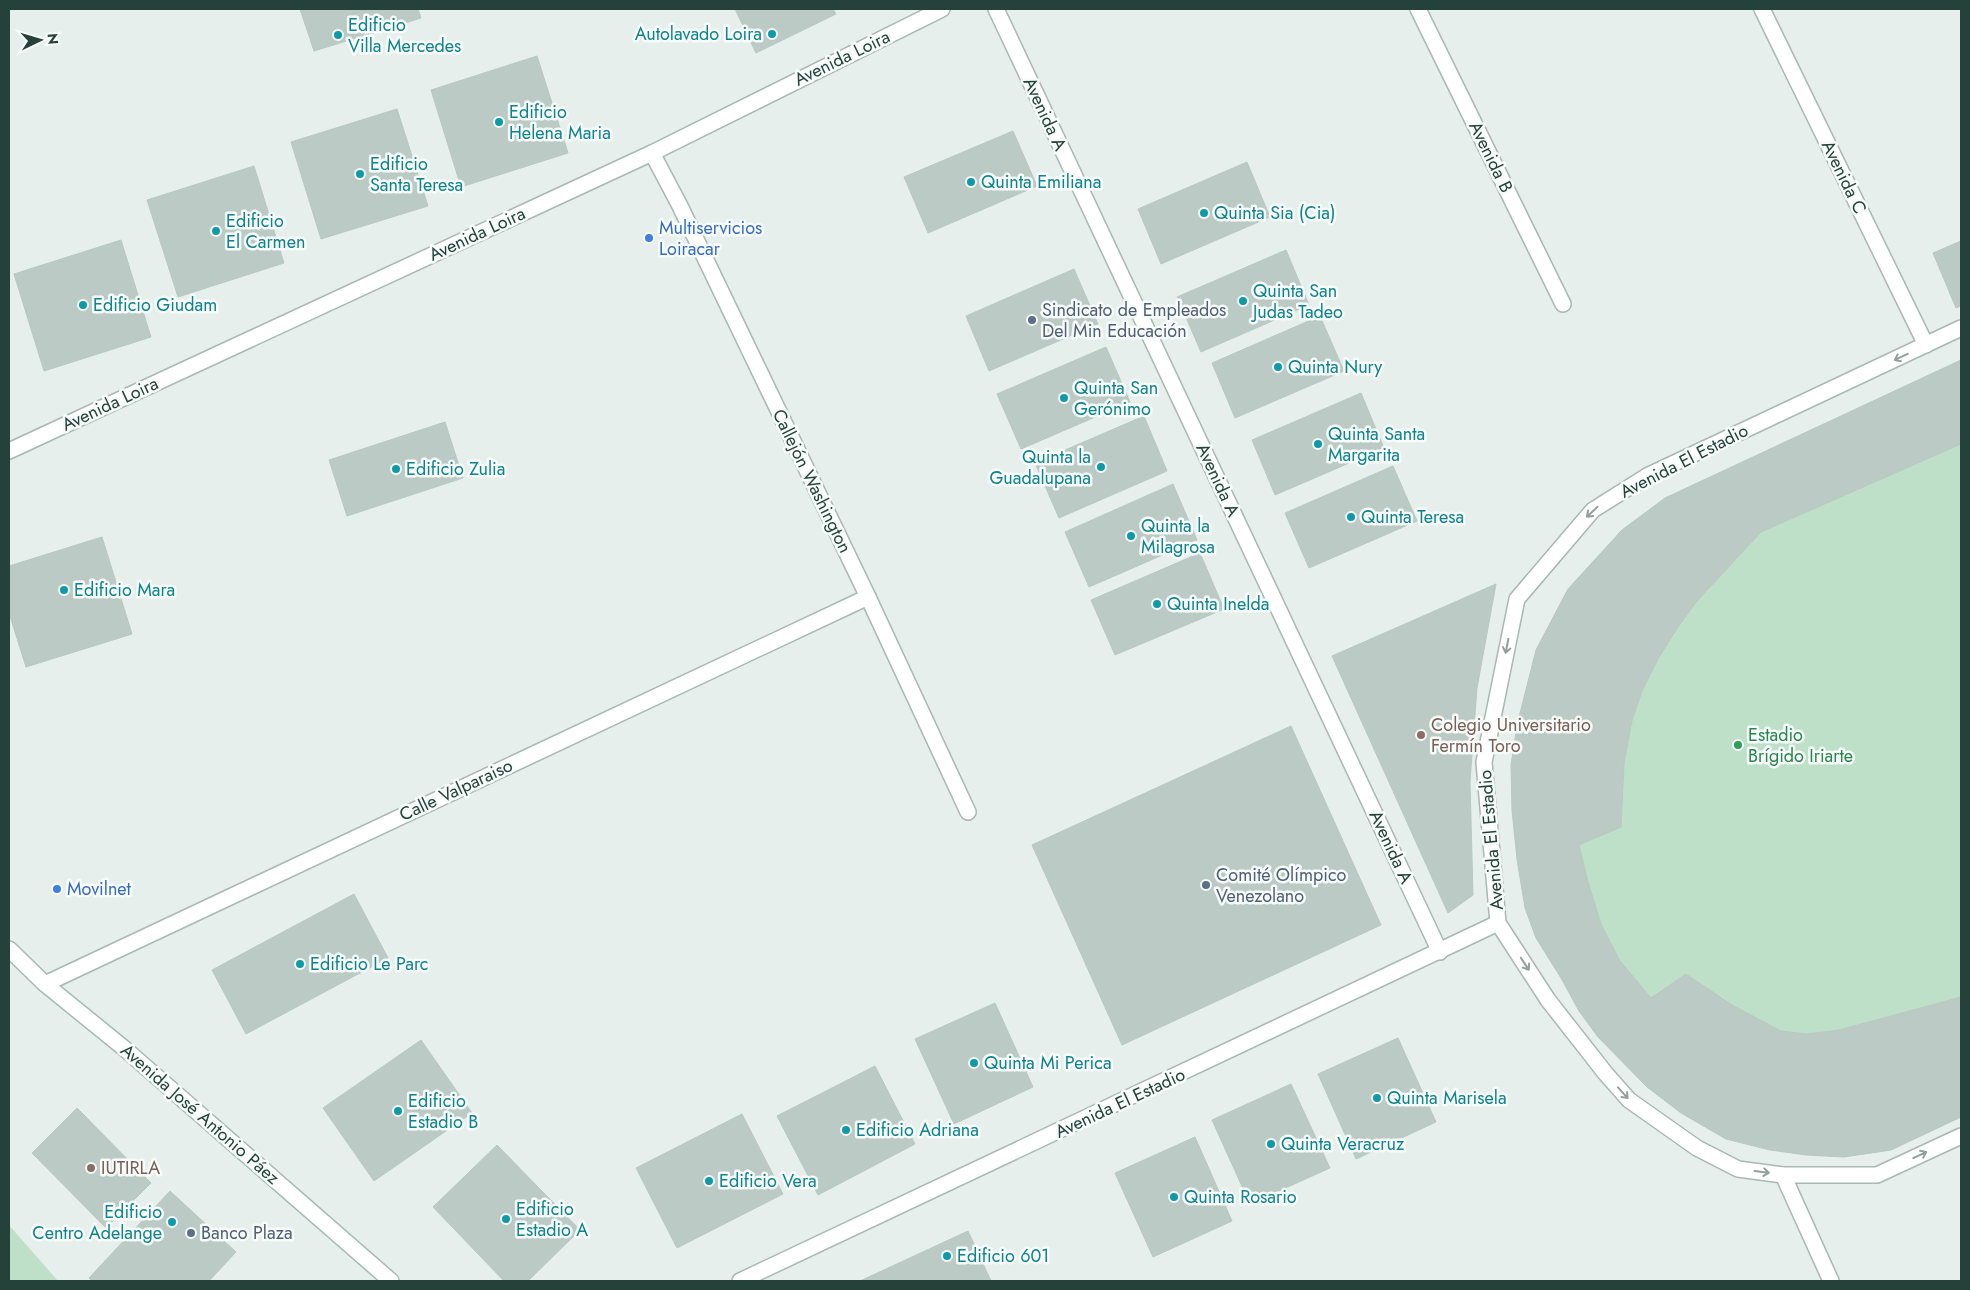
<svg xmlns="http://www.w3.org/2000/svg" width="1970" height="1290" viewBox="0 0 1970 1290" font-family="Jost,sans-serif">
<style>
.green{fill:#bfe0c8}
.building{fill:#bbcac4;stroke:#b8c9c2}
.lines{fill:none;stroke-linecap:round;stroke-linejoin:round}
.street-casing{stroke:#a8b8b2;stroke-width:18}
.secondary-casing{stroke:#a4bbb3;stroke-width:18}
.street{stroke:#fff;stroke-width:15}
.secondary{stroke:#fff;stroke-width:15}
.oneway{stroke:#92a09c}
.culture-dot{fill:#0f9aa8;stroke:#f7fbf9;stroke-width:2}
.shop-dot{fill:#3f7fe0;stroke:#f7fbf9;stroke-width:2}
.service-dot{fill:#5c6f8a;stroke:#f7fbf9;stroke-width:2}
.education-dot{fill:#8d6e63;stroke:#f7fbf9;stroke-width:2}
.leisure-dot{fill:#2e9e5b;stroke:#f7fbf9;stroke-width:2}
.labels{text-anchor:middle;dominant-baseline:central;stroke-width:5;stroke-linejoin:round;paint-order:stroke}
.culture-label{font-size:18px;fill:#0d838f;stroke:#f7fbf9;text-anchor:start}
.street-label{font-size:18px;fill:#24423a;stroke:#f7fbf9}
.shop-label{font-size:18px;fill:#366cbe;stroke:#f7fbf9;text-anchor:start}
.service-label{font-size:18px;fill:#4e5e75;stroke:#f7fbf9;text-anchor:start}
.education-label{font-size:18px;fill:#785e54;stroke:#f7fbf9;text-anchor:start}
.leisure-label{font-size:18px;fill:#27864d;stroke:#f7fbf9;text-anchor:start}
</style>
<rect width="100%" height="100%" fill="#e6efeb"/>
<g class="green">
<polygon points="1961,360 1961,1117 1891,1150 1844,1157 1806,1155 1726,1139 1681,1113 1648,1087 1598,1037 1579,1011 1561,978 1536,938 1525,908 1517,859 1512,810 1517,725 1536,650 1568,589 1622,530 1665,498"/>
<polygon points="9,1225 58,1281 9,1281"/>
</g>
<g class="building">
<polygon points="300,9 418,9 421,18 314,51"/>
<polygon points="735,9 833,9 836,14 756,53"/>
<polygon points="537,56 568,153 461,187 431,90"/>
<polygon points="397,109 428,206 321,239 291,142"/>
<polygon points="1013,131 1037,186 928,233 904,177"/>
<polygon points="1247,162 1270,217 1161,264 1138,209"/>
<polygon points="254,166 284,263 178,297 147,200"/>
<polygon points="121,240 151,337 44,371 14,274"/>
<polygon points="1961,241 1961,306 1956,308 1933,253"/>
<polygon points="1286,250 1309,305 1201,352 1177,297"/>
<polygon points="1074,269 1098,324 989,371 966,316"/>
<polygon points="1320,316 1344,371 1235,418 1212,363"/>
<polygon points="1106,347 1130,402 1021,449 997,394"/>
<polygon points="1961,360 1961,444 1761,532 1697,601 1678,627 1659,657 1642,691 1632,720 1624,763 1621,827 1579,845 1588,882 1601,924 1620,961 1651,998 1686,974 1732,1005 1781,1031 1807,1034 1839,1030 1961,997 1961,1117 1891,1150 1844,1157 1806,1155 1770,1150 1726,1139 1681,1113 1647,1087 1598,1037 1579,1011 1561,978 1536,938 1525,908 1517,859 1512,810 1511,765 1517,725 1536,650 1568,589 1622,530 1665,498"/>
<polygon points="1361,393 1384,448 1275,495 1252,440"/>
<polygon points="1144,416 1167,471 1059,518 1035,463"/>
<polygon points="445,422 463,478 347,516 329,460"/>
<polygon points="1393,466 1417,521 1309,568 1285,513"/>
<polygon points="1173,484 1197,540 1089,587 1065,532"/>
<polygon points="102,537 132,634 26,667 9,613 9,566"/>
<polygon points="1200,553 1224,609 1115,655 1091,600"/>
<polygon points="1496,584 1477,688 1470,782 1473,895 1448,913 1332,656"/>
<polygon points="1291,726 1381,925 1122,1045 1032,845"/>
<polygon points="354,894 388,958 246,1034 212,970"/>
<polygon points="995,1003 1033,1087 954,1124 915,1039"/>
<polygon points="1398,1038 1436,1122 1356,1159 1318,1074"/>
<polygon points="421,1040 472,1113 374,1181 323,1108"/>
<polygon points="875,1066 915,1144 818,1195 777,1116"/>
<polygon points="1291,1084 1330,1168 1250,1204 1212,1120"/>
<polygon points="77,1108 151,1183 106,1228 32,1153"/>
<polygon points="742,1114 783,1194 677,1248 636,1168"/>
<polygon points="1195,1137 1232,1221 1153,1257 1115,1173"/>
<polygon points="497,1145 580,1230 528,1281 504,1281 433,1207"/>
<polygon points="170,1191 236,1252 209,1281 92,1281 89,1278"/>
<polygon points="968,1231 991,1281 860,1281"/>
</g>
<g class="lines">
<g class="street-casing">
<g id="street">
<polyline points="996,9 1440,952"/>
<polyline points="1418,9 1563,304"/>
<polyline points="1762,9 1926,345"/>
<polyline points="652,153 680,206 868,597 968,812"/>
<polyline points="1961,328 1647,476 1593,510 1517,599 1484,762 1498,923 1548,1000 1606,1074 1629,1100 1697,1148 1738,1169 1783,1175 1877,1175 1961,1136"/>
<polyline points="9,451 652,153 942,9"/>
<polyline points="45,984 868,597"/>
<polyline points="1783,1175 1831,1281"/>
<polyline points="740,1281 1498,923"/>
</g>
</g>
<g class="secondary-casing">
<polyline id="secondary" points="9,949 45,984 125,1049 391,1281"/>
</g>
<use href="#street" class="street"/>
<use href="#secondary" class="secondary"/>
</g>
<defs><path id="oneway-shaft" d="M-6 0H5M1.5-3L5.5 0L1.5 3" fill="none" stroke-width="1.6" stroke-linecap="round" stroke-linejoin="round" transform="scale(1.25)"/></defs>
<g class="oneway">
<use href="#oneway-shaft" transform="translate(1901 357) rotate(155)"/>
<use href="#oneway-shaft" transform="translate(1592 512) rotate(137)"/>
<use href="#oneway-shaft" transform="translate(1507 646) rotate(101)"/>
<use href="#oneway-shaft" transform="translate(1525 964) rotate(57)"/>
<use href="#oneway-shaft" transform="translate(1623 1093) rotate(48)"/>
<use href="#oneway-shaft" transform="translate(1920 1155) rotate(-25)"/>
<use href="#oneway-shaft" transform="translate(1762 1172) rotate(7)"/>
</g>
<g class="culture-dot">
<circle cx="772" cy="34" r="5"/>
<circle cx="338" cy="35" r="5"/>
<circle cx="499" cy="122" r="5"/>
<circle cx="360" cy="174" r="5"/>
<circle cx="971" cy="182" r="5"/>
<circle cx="1204" cy="213" r="5"/>
<circle cx="216" cy="231" r="5"/>
<circle cx="1243" cy="301" r="5"/>
<circle cx="83" cy="305" r="5"/>
<circle cx="1278" cy="367" r="5"/>
<circle cx="1064" cy="398" r="5"/>
<circle cx="1318" cy="444" r="5"/>
<circle cx="1101" cy="467" r="5"/>
<circle cx="396" cy="469" r="5"/>
<circle cx="1351" cy="517" r="5"/>
<circle cx="1131" cy="536" r="5"/>
<circle cx="64" cy="590" r="5"/>
<circle cx="1157" cy="604" r="5"/>
<circle cx="300" cy="964" r="5"/>
<circle cx="974" cy="1063" r="5"/>
<circle cx="1377" cy="1098" r="5"/>
<circle cx="398" cy="1111" r="5"/>
<circle cx="846" cy="1130" r="5"/>
<circle cx="1271" cy="1144" r="5"/>
<circle cx="709" cy="1181" r="5"/>
<circle cx="1174" cy="1197" r="5"/>
<circle cx="506" cy="1219" r="5"/>
<circle cx="172" cy="1222" r="5"/>
<circle cx="947" cy="1256" r="5"/>
</g>
<g class="shop-dot">
<circle cx="649" cy="238" r="5"/>
<circle cx="57" cy="889" r="5"/>
</g>
<g class="service-dot">
<circle cx="1032" cy="320" r="5"/>
<circle cx="1206" cy="885" r="5"/>
<circle cx="191" cy="1233" r="5"/>
</g>
<g class="education-dot">
<circle cx="1421" cy="735" r="5"/>
<circle cx="91" cy="1168" r="5"/>
</g>
<circle class="leisure-dot" cx="1738" cy="745" r="5"/>
<g class="labels">
<g class="culture-label">
<text x="348" y="25">Edificio<tspan x="348" dy="21">Villa Mercedes</tspan></text>
<text x="762" y="34" text-anchor="end">Autolavado Loira</text>
<text x="509" y="112">Edificio<tspan x="509" dy="21">Helena Maria</tspan></text>
<text x="370" y="164">Edificio<tspan x="370" dy="21">Santa Teresa</tspan></text>
<text x="981" y="182">Quinta Emiliana</text>
<text x="1214" y="213">Quinta Sia (Cia)</text>
<text x="226" y="221">Edificio<tspan x="226" dy="21">El Carmen</tspan></text>
<text x="1253" y="291">Quinta San<tspan x="1253" dy="21">Judas Tadeo</tspan></text>
<text x="93" y="305">Edificio Giudam</text>
<text x="1288" y="367">Quinta Nury</text>
<text x="1074" y="388">Quinta San<tspan x="1074" dy="21">Gerónimo</tspan></text>
<text x="1328" y="434">Quinta Santa<tspan x="1328" dy="21">Margarita</tspan></text>
<text x="1091" y="457" text-anchor="end">Quinta la<tspan x="1091" dy="21">Guadalupana</tspan></text>
<text x="406" y="469">Edificio Zulia</text>
<text x="1361" y="517">Quinta Teresa</text>
<text x="1141" y="526">Quinta la<tspan x="1141" dy="21">Milagrosa</tspan></text>
<text x="74" y="590">Edificio Mara</text>
<text x="1167" y="604">Quinta Inelda</text>
<text x="310" y="964">Edificio Le Parc</text>
<text x="984" y="1063">Quinta Mi Perica</text>
<text x="1387" y="1098">Quinta Marisela</text>
<text x="408" y="1101">Edificio<tspan x="408" dy="21">Estadio B</tspan></text>
<text x="856" y="1130">Edificio Adriana</text>
<text x="1281" y="1144">Quinta Veracruz</text>
<text x="719" y="1181">Edificio Vera</text>
<text x="1184" y="1197">Quinta Rosario</text>
<text x="516" y="1209">Edificio<tspan x="516" dy="21">Estadio A</tspan></text>
<text x="162" y="1212" text-anchor="end">Edificio<tspan x="162" dy="21">Centro Adelange</tspan></text>
<text x="957" y="1256">Edificio 601</text>
</g>
<g class="street-label">
<text transform="translate(842 58) rotate(-26)">Avenida Loira</text>
<text transform="translate(1045 114) rotate(65)">Avenida A</text>
<text transform="translate(1491 157) rotate(64)">Avenida B</text>
<text transform="translate(1844 177) rotate(64)">Avenida C</text>
<text transform="translate(477 234) rotate(-25)">Avenida Loira</text>
<text transform="translate(110 404) rotate(-25)">Avenida Loira</text>
<text transform="translate(1684 461) rotate(-27)">Avenida El Estadio</text>
<text transform="translate(1218 480) rotate(65)">Avenida A</text>
<text transform="translate(812 481) rotate(64)">Callejón Washington</text>
<text transform="translate(456 790) rotate(-25)">Calle Valparaiso</text>
<text transform="translate(1491 840) rotate(-95)">Avenida El Estadio</text>
<text transform="translate(1391 847) rotate(65)">Avenida A</text>
<text transform="translate(1120 1103) rotate(-25)">Avenida El Estadio</text>
<text transform="translate(200 1114) rotate(41)">Avenida José Antonio Páez</text>
</g>
<g class="shop-label">
<text x="659" y="228">Multiservicios<tspan x="659" dy="21">Loiracar</tspan></text>
<text x="67" y="889">Movilnet</text>
</g>
<g class="service-label">
<text x="1042" y="310">Sindicato de Empleados<tspan x="1042" dy="21">Del Min Educación</tspan></text>
<text x="1216" y="875">Comité Olímpico<tspan x="1216" dy="21">Venezolano</tspan></text>
<text x="201" y="1233">Banco Plaza</text>
</g>
<g class="education-label">
<text x="1431" y="725">Colegio Universitario<tspan x="1431" dy="21">Fermín Toro</tspan></text>
<text x="101" y="1168">IUTIRLA</text>
</g>
<g class="leisure-label">
<text x="1748" y="735">Estadio<tspan x="1748" dy="21">Brígido Iriarte</tspan></text>
</g>
</g>
<rect width="1970" height="1290" fill="none" stroke="#24423a" stroke-width="20"/>
<g transform="translate(40 40) rotate(85)" stroke="#f7fbf9" stroke-width="4" paint-order="stroke">
<path d="M0-4L9 19L0 12L-9 19Z" fill="#24423a"/>
<text y="-8" font-size="14" font-weight="bold" text-anchor="middle" fill="#24423a">N</text>
</g>
</svg>
